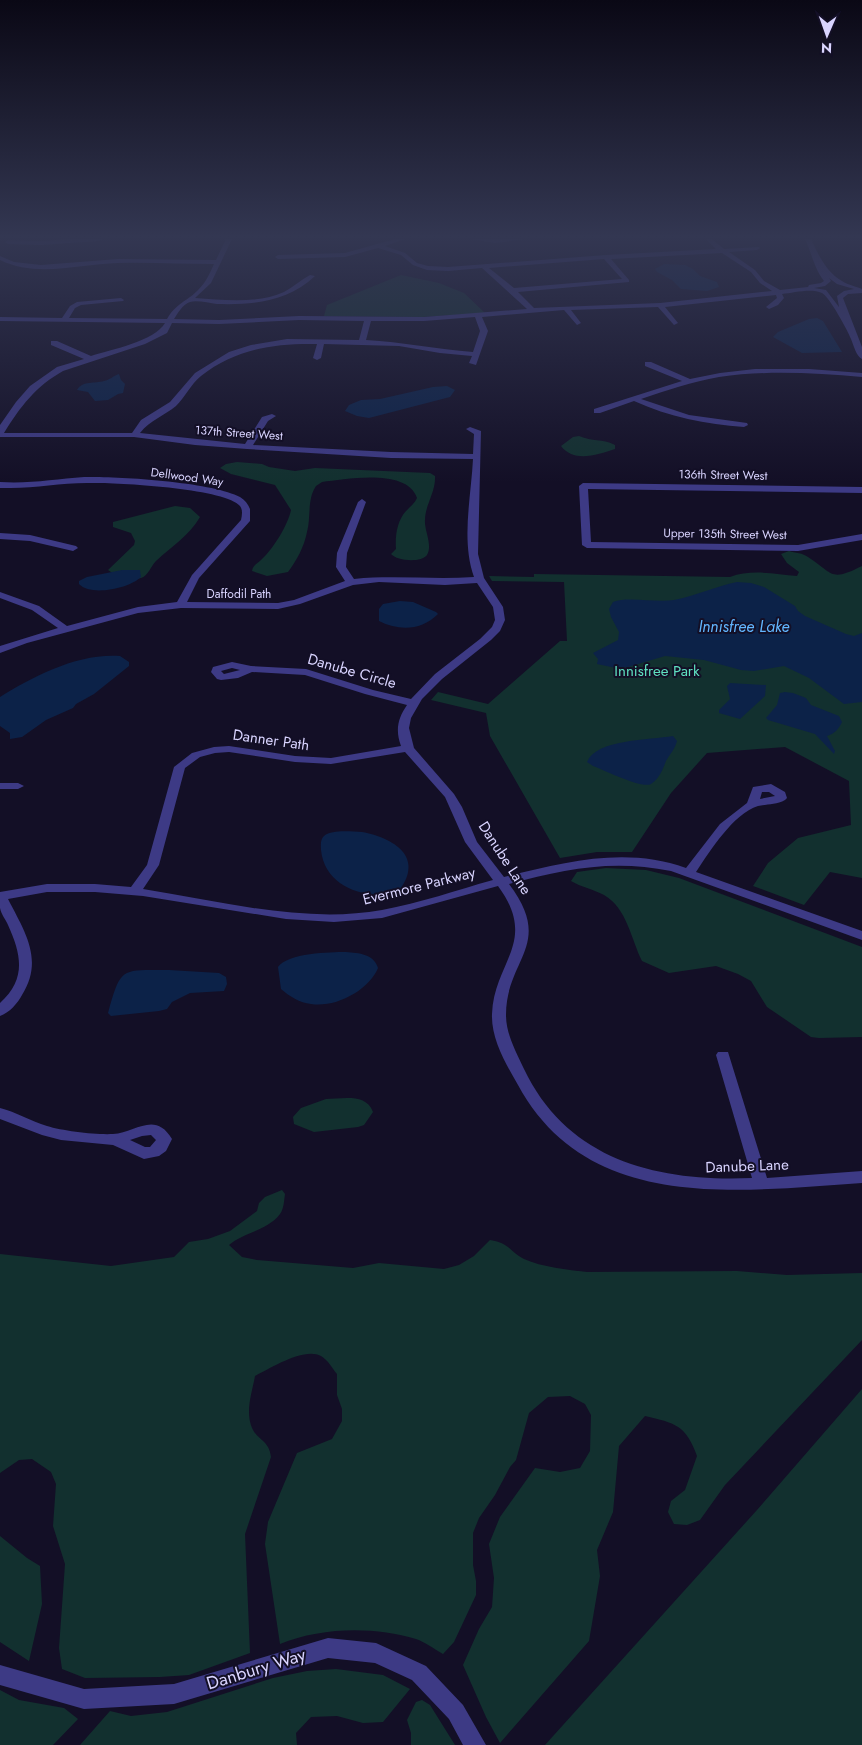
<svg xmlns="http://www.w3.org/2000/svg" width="862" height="1745" viewBox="0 0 862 1745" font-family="Jost,sans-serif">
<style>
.green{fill:#12302f}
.water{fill:#0c2248}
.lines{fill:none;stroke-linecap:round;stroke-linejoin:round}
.minor{fill:#3d3a85;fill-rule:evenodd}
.labels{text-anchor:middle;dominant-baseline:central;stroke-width:4;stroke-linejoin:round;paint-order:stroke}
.far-street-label{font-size:12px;fill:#d9d4ff;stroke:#130f26}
.street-label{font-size:15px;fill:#d9d4ff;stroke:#130f26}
.park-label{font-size:15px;fill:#5fe0c0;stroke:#130f26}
.water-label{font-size:16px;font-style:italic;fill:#62b6ff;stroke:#130f26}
.near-street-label{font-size:18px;fill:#d9d4ff;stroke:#130f26}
</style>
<rect width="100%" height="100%" fill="#130f26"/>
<g class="green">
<polygon points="401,275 439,283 464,293 485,313 422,317 324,316 327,305"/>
<path d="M579,436c14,6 22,2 36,9v4c-18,6 -41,14 -54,-3l12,-9z"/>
<path d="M237,462l25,2 7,3 26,4 20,-3 115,5 5,3c1,16 -10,29 -10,44 -1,10 8,25 2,35 -6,8 -30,6 -36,-1l5,-5c-1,-13 1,-28 10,-38 5,-5 8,-7 11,-13 -10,-30 -70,-19 -95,-16l-6,4c-9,13 -5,32 -9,46 -3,15 -10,28 -19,40l-21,4 -15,-5c1,-6 5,-7 10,-12 11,-10 26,-34 29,-49l-16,-25 -44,-11 -11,-6 6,-4z"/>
<path d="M175,506l15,2 10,9c-11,19 -28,29 -44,44 -5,5 -8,15 -15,17 -11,3 -25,-2 -33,-8l26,-25 1,-4 -4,-8 -18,-6v-5z"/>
<path d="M789,551c6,2 14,2 19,6 26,17 22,25 54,9v312l-32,-6 -26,33 -51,-19 15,-23 30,-25 53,-13 -2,-44 -64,-34 -78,6 -36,40 -39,59h-35l-37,6 -70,-122 -4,-23 -55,-13 7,-8 50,12 72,-63h7l-3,-59 -72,-1 -3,-5 45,1v-3l196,3c21,-8 45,-3 67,-1l2,-4 -12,-9 -6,-9z"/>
<path d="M606,868l40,2 33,8 183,69v90l-43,1 -8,-1 -44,-30 -16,-26 -13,-7 -22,-8 -47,7 -27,-12c-11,-22 -15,-53 -38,-66 -11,-6 -23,-8 -33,-14l6,-9z"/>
<path d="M326,1099c17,0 40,-6 47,13l-9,13 -6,2 -44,5 -20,-8 -1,-7 8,-9z"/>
<path d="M282,1190l3,4c-1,6 -1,15 -5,20 -13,17 -36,18 -51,31l13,12 15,3 96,8 26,-5 65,6 15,-4 15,-9 16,-16c20,3 20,12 34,19 18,8 44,11 63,13l150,-1 50,4 75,-2v67l-137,145 -25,35 -13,5 -13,-1 -6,-12 3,-11 14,-11 12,-34c-11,-31 -22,-33 -52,-40l-26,30 -6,66 -16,38 3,26 -11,65 -89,102 -14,-26 -23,-52 16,-36 13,-22 2,-29 -5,-34 11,-27 35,-49 25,4 20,-4 10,-17 1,-36 -6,-11 -15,-8 -22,1 -19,16 -13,47 -6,7 -15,28 -16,23 -6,15v32l3,16v14l-22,47 -11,12c-9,-5 -18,-12 -27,-15 -42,-13 -95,-12 -136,5l-15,-100 3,-22 29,-69 35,-14 10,-18v-12l-5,-14v-21c-5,-6 -9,-14 -16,-18 -17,-9 -50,12 -66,20 -3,17 -10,35 -3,52 6,13 17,12 19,29l-26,77 5,119 -61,22 -29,2 -75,1 -23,-9 -3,-21 6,-84 -12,-38 3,-42 -5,-12 -19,-13 -13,1 -19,13v-219l111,12 63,-9 15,-15 19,-3 22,-8 27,-20 2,-8 6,-6z"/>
<polygon points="862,1389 862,1745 545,1745 757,1510"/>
<polygon points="0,1536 27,1558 40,1566 42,1604 29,1661 0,1642"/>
<polygon points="336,1669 383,1675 410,1689 383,1722 363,1723 337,1716 311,1717 296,1733 297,1745 80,1745 110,1711 131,1716 167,1712 273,1678 307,1671"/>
<polygon points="0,1690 19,1700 64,1708 78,1719 53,1745 0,1745"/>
<polygon points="422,1700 430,1705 455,1745 411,1745 411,1733 407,1720 416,1702"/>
</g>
<g class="water">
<polygon points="664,264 685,265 693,269 700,276 717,282 719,287 707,291 681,289 672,280 657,272 655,269"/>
<polygon points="809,319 817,318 823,321 842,352 802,353 773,337 778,332"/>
<path d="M119,374l2,6 4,4 -2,9 -5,1 -10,6 -13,1 -7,-9 -11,-2c6,-10 18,-6 27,-9 6,-1 9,-5 15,-7z"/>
<polygon points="447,386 455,390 450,397 369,418 357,416 345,411 349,405 361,400 380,399 433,387"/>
<path d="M122,570h18l1,7c-11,11 -50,20 -62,7v-3l8,-4z"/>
<path d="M737,582l14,1 13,4 31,19 3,5 7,5 41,18 8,2 8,-3v69l-18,2 -35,-26 -25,-12 -30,5 -13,-1 -37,-10 -39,-4 -37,11 -12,1 -19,-4 1,-5 -5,-6 25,-13 1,-8 -8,-15 -2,-8 4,-7c15,-6 43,1 61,-2 22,-4 42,-14 63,-18z"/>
<path d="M400,601l13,1 23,10 2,2c-17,17 -39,17 -59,7v-12l4,-5z"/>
<path d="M120,656l9,6v4l-35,28 -18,10 -3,4 -27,12 -24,17 -12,2v-6l-10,-7v-29c34,-21 78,-44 120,-41z"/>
<polygon points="730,683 766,685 765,696 740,719 719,713 719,710 730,699 727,686"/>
<path d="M785,692l8,1 13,5 5,7 28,11 3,6c-3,7 -8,12 -15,14l8,15 -1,3 -19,-20 -47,-14 -2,-2 11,-13 3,-12z"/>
<path d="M673,736l4,5c-2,8 -7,13 -11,20 -3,8 -7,18 -15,23 -9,5 -47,-14 -58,-18l-6,-4c9,-23 63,-22 86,-26z"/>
<path d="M362,832c32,6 63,25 37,59 -32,10 -74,-3 -78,-41 0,-5 -1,-10 3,-14 9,-7 28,-4 38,-4z"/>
<path d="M346,952c13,1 28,2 32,16 -9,22 -42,40 -67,36 -11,-1 -22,-8 -30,-15l-3,-22c10,-14 52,-15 68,-15z"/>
<path d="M169,970l50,3 7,4 1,7 -3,7 -34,2 -18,9 -5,7 -8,2 -48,5 -3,-3c13,-47 13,-43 61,-43z"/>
</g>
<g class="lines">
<g class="minor">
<polygon points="71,239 102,239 99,241 41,245 8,244 5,242 8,240 41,241"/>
<path d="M226,239h6l-21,44 -16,15c28,2 63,6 89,-6 9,-5 17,-12 26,-17l5,1c-28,26 -62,29 -98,28 -8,-1 -20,-4 -27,-2 -8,3 -12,11 -16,17l45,1 80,-4 125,1 103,-8 -45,-41 -34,3 -21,-1 -14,-5 -12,-10 -23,-7 -33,9 -67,2 -3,-2 3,-2 67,-2 50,-14h10l-20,7 20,7 12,10 11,3 20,1 158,-12 110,-6 -10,-10h6l12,10 35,-2 1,1 -3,2 -28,2 26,18 9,11 16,9 28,-3 1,-2 12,-2 3,-2c-10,-13 -12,-27 -19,-42h6c7,15 15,33 31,42 6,4 16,6 20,8v4l-14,1 -5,4 19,49v12c-6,-3 -8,-13 -11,-20 -3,-8 -22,-43 -29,-46 -11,-5 -29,0 -40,1l2,4 -6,7 -9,4 -3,-2 11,-9 -1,-3 -111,12 13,16 -4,2 -16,-18 -87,3 10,13 -4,2 -13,-15 -82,7 6,14 -12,34 -7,-2 3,-7 -32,-3 -41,-7 -75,-2 -3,14 -4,2 -4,-2 4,-14c-42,-1 -82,5 -116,32 -10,8 -16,21 -25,30 -12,10 -26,14 -36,27l105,11 17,-27 10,-3 4,2 -8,5 -15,24 138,7 82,2 1,-20 -8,-5 4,-2 11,4 -3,123 6,24 19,29 2,13 -5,11 -9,9 -49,39 -20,20 -11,19 -2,10 5,20 40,46 8,13 15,35 27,35c60,-15 122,-31 182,-9l34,-44 27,-21 6,-16 18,-3 14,8 2,6 -2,2c-9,5 -18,4 -27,6 -25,8 -48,45 -62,66l166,59v9l-191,-69c-59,-12 -106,-2 -162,13 46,61 -3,74 -3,131 0,19 10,37 18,54 44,92 134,113 228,109l-36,-123 2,-3h10l39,126 95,-7v12c-123,8 -274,31 -344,-98 -12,-21 -27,-46 -26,-71 2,-53 47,-72 6,-128l-116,32 -48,4 -48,-3 -143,-23 -48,-4h-48l-39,7c17,33 36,61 14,96 -4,8 -13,18 -22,21v-13c26,-24 22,-47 8,-78 -2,-5 -7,-11 -8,-17 0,-5 0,-11 0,-16l47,-8h48l36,3 16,-22 27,-98 18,-14 22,-6 15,-1 66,10 36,2 70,-12c-6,-16 -3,-28 6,-41l-42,-11 -60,-19 -53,-3 -14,6 -17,2 -4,-1 -6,-7 2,-5 19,-5 19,4 55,3 67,21 38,9 24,-25 45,-35 12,-12 3,-7 -2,-13 -16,-24 -32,2 -66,-3 -26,3 -53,19 -22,5 -97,-1 -43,5 -111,30 -27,10v-7l58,-18 -26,-18 -32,-12v-6l39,14 28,20 71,-19 39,-5 15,-27 49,-55c1,-5 2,-10 -1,-14 -14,-18 -128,-24 -153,-23 -26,0 -51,5 -76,5h-11v-6c29,2 56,-3 84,-5 33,-1 129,5 156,20 5,3 8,7 10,12v12l-51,57 -12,24 91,1 16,-3 51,-19 -9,-14 1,-14 21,-51 4,-3 4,3 -19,51 -1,14 8,12c40,-4 80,1 120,-2 -13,-36 -3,-79 -1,-118l-82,-1 -144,-9 -52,-4 -61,-8h-134v-12l16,-23 14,-16 27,-19 27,-8 -33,-14v-4h6l34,15c19,-6 64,-15 74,-33l-165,-2v-4l62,1 8,-12 7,-4 44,-4 3,2 -1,1 -42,4 -6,3 -6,10 98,1c10,-17 20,-17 32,-30 7,-7 11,-16 15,-25 -32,0 -64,-2 -96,-1 -39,1 -81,15 -118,-3v-4l14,6 27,3 77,-6 98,1zM722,253l29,19 9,11 12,8 -112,12 -126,5 -16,-16 111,-10v-2l-18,-21zM604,259l18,20 -108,9 -25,-20zM829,278l8,6 17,5 -10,2 -7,5 2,11 -13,-17 -12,-2 11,-2 6,-5zM475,317l5,14 -7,21c-36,-3 -71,-10 -107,-12l5,-19h53zM299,320l65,1 -5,19 -72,-1 -36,6 -22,7 -34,21 -25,29 -29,18 -9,13h-128c16,-26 32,-47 59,-62l82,-27 22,-11 5,-10 47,1zM232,668l8,2 -16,4 -3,-3zM229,752l66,10 36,2 74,-12 40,45 20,45 28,38c-36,10 -73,23 -111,30 -78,14 -162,-9 -239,-21l16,-24 26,-97 15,-11 15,-4zM762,792h7l6,4 -15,3z"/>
<polygon points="471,239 524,239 495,243"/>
<path d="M645,362h6l39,17 30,-6 35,-4h54l53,4v4c-47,-4 -96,-7 -143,0 -27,5 -52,13 -78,22l48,16 58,8 1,2 -4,2c-38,-3 -75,-10 -110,-26l-34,12h-6v-4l88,-28 -37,-15z"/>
<polygon points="583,483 862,487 862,493 588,489 591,542 798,545 862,534 862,540 798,551 587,548 582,545 579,486"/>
<polygon points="0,533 30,535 76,546 78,548 73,551 30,541 0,539"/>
<polygon points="0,783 18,783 24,786 18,789 0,789"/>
<path d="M0,1108c16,4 31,13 47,18 16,5 49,9 66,8 22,-1 42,-24 59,5l-6,12 -7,5 -15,3 -31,-14 -52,-5 -19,-5 -42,-16zM151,1135l5,5 -6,7h-5l-15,-7 12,-4z"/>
<polygon points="328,1638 376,1643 426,1666 463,1705 486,1745 463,1745 449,1719 412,1680 375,1663 328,1658 174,1704 84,1709 0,1685 0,1665 84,1689 174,1684"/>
</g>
</g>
<linearGradient id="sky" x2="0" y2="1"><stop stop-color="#0a0815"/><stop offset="0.49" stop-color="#333752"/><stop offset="1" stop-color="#333752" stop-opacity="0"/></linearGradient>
<rect width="862" height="483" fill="url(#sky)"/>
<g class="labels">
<g class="far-street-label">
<text transform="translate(239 433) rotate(4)">137th Street West</text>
<text transform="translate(723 475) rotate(1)">136th Street West</text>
<text transform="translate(187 477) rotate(8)">Dellwood Way</text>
<text transform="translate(725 534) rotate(1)">Upper 135th Street West</text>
<text x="239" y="594">Daffodil Path</text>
</g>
<g class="street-label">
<text transform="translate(352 671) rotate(16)">Danube Circle</text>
<text transform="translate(271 740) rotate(8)">Danner Path</text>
<text transform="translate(505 858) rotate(57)">Danube Lane</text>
<text transform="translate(419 886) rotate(-14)">Evermore Parkway</text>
<text transform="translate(747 1166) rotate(-2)">Danube Lane</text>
</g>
<g class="park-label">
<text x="657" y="671">Innisfree Park</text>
</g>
<g class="water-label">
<text x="744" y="626">Innisfree Lake</text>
</g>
<g class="near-street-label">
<text transform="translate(256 1669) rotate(-17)">Danbury Way</text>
</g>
</g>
<g transform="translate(827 35) rotate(182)" stroke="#130f26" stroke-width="4" paint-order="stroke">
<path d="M0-4L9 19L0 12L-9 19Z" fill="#d9d4ff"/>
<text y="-8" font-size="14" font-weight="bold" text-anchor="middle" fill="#d9d4ff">N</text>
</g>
</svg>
